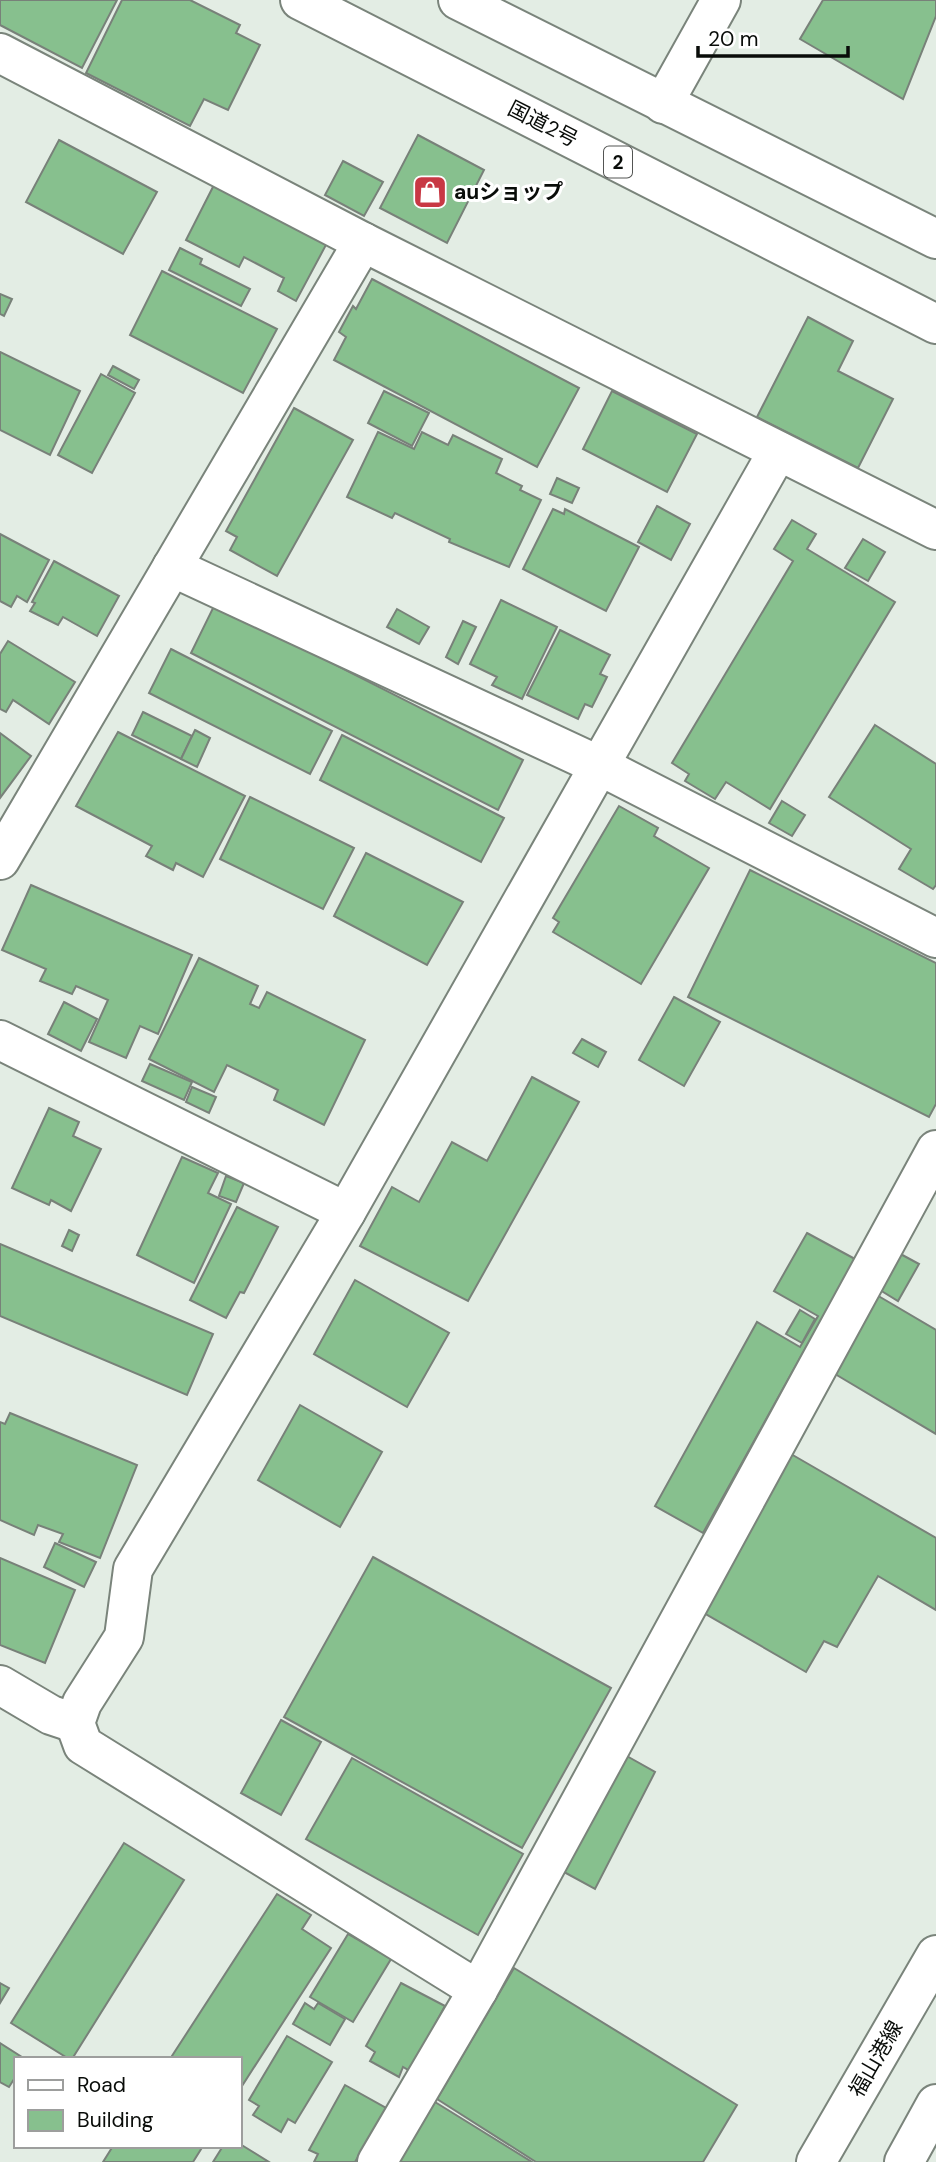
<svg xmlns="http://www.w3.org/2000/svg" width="936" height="2162" viewBox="0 0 936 2162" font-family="'DM Sans','Noto Sans JP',sans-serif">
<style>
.building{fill:#87c08e;stroke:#788179;stroke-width:2}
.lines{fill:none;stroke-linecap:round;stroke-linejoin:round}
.minor-casing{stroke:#7a847b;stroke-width:42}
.major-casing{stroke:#7a847b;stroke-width:42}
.highway-casing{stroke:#7a847b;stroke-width:42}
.minor{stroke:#fff;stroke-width:38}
.major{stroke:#fff;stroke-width:38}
.highway{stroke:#fff;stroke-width:38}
.labels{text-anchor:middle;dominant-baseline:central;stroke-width:6;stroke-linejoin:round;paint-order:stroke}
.shield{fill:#fff;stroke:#535553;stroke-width:2}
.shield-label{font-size:19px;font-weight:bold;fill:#090c09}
.street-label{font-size:21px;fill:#090c09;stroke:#fff}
.poi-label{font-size:21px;font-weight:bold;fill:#090c09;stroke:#fff;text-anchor:start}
</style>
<rect width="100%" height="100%" fill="#e3ede4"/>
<g class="building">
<polygon points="0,0 117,0 82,68 0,25"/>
<polygon points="122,0 190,0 240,25 236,33 260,45 228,110 204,99 190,126 86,73"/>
<polygon points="823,0 936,0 936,16 903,99 800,39"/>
<polygon points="418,135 484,170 447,243 380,208"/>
<polygon points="59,140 157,192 123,254 26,202"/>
<polygon points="343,161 383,182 364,216 325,195"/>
<polygon points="216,181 327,243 296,301 278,291 284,278 244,257 239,267 186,240"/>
<polygon points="180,248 202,259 200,264 250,289 241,306 169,270"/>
<polygon points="162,271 277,329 243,393 130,335"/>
<polygon points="372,279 579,388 537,467 334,360 346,337 339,332 353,306 356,309"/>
<polygon points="0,294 12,299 4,316 0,314"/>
<polygon points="808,317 853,341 838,371 893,399 858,468 757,417"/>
<polygon points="0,352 80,391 50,455 0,430"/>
<polygon points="113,366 139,380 134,389 108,375"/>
<polygon points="101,374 135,393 92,473 58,455"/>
<polygon points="384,391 429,413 412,446 368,423"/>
<polygon points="612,391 697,434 667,492 583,449"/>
<polygon points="294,408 353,440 277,576 230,550 237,537 226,531"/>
<polygon points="378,432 414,449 422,432 448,445 453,435 502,459 496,473 522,486 520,490 541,500 509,567 449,542 450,539 395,513 392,518 347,497"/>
<polygon points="557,478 579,488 572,503 550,494"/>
<polygon points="657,506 690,524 671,560 638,542"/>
<polygon points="553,509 564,514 565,509 639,547 606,611 523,569"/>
<polygon points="792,520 816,534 807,549 895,602 770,809 726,782 715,799 685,781 689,774 672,763 793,561 774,549"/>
<polygon points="0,534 49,560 27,602 17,596 11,607 0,601"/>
<polygon points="863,539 885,552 868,581 845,568"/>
<polygon points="54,561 119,596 97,636 63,617 58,625 30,611 35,603 32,602"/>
<polygon points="501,600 557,627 522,699 492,685 497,677 470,664"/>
<polygon points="215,604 523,760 498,810 191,653"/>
<polygon points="397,609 429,627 419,644 387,627"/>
<polygon points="463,621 476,627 458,664 446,657"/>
<polygon points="560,630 610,655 600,674 607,677 592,707 585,704 578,719 527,695"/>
<polygon points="8,641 75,682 49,724 13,700 6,712 0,709 0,654"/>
<polygon points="171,649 332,731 310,774 149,693"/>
<polygon points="143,712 192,736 181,759 132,735"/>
<polygon points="875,725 936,764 936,885 933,889 899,869 911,849 829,797"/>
<polygon points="195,730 210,738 197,767 181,759"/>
<polygon points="118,732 245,796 203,877 176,863 173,870 146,856 152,846 76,806"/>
<polygon points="0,733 31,756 0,798"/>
<polygon points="342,735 504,818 481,862 320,780"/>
<polygon points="250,797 354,848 323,909 220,859"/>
<polygon points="782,801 805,815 792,836 769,823"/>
<polygon points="619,806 658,828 654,836 709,868 641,984 553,932 559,922 553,918"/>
<polygon points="366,853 463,902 427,965 334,916"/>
<polygon points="750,870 936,963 936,1104 929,1117 688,997"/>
<polygon points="31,885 192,955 158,1034 140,1026 126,1058 89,1042 108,1000 76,986 72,994 40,981 46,969 2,950"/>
<polygon points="199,958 258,986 250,1004 259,1008 267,992 365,1040 324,1125 274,1100 278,1090 227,1065 214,1092 149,1059"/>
<polygon points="674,997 720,1022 684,1086 639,1060"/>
<polygon points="64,1002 97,1019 81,1051 48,1034"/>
<polygon points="582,1039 606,1052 598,1067 573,1053"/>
<polygon points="150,1064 192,1082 184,1100 142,1081"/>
<polygon points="532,1077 579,1102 468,1301 360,1246 392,1187 419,1202 452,1142 487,1161"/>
<polygon points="192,1087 216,1097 209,1113 186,1102"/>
<polygon points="49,1108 79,1122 73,1136 101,1149 71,1211 51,1200 49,1205 12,1188"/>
<polygon points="182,1157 218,1173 208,1193 231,1204 194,1283 137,1255"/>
<polygon points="226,1176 244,1183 236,1202 219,1196"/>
<polygon points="237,1207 278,1227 244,1293 240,1292 226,1318 190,1300"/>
<polygon points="69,1230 79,1235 72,1251 62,1246"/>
<polygon points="807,1233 855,1259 703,1533 655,1506 757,1322 800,1347 818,1316 774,1291"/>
<polygon points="0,1244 213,1334 187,1395 0,1316"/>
<polygon points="895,1251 919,1264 898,1301 875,1287"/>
<polygon points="355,1280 449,1333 407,1407 314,1354"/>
<polygon points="875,1294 936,1330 936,1434 830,1371"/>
<polygon points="800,1310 815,1319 802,1343 786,1334"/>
<polygon points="300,1405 382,1452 340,1527 258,1480"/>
<polygon points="10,1413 137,1465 100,1558 59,1542 63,1534 38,1525 34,1535 0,1520 0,1422 5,1424"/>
<polygon points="791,1454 936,1538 936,1610 878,1576 837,1647 824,1641 806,1672 704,1613"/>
<polygon points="55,1543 96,1562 84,1587 44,1567"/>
<polygon points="373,1557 611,1688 522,1848 284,1717"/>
<polygon points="0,1558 75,1590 45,1663 0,1645"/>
<polygon points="281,1720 321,1742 281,1815 241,1793"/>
<polygon points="625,1755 655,1772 595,1889 564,1872"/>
<polygon points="352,1758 523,1854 478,1935 306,1839"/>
<polygon points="124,1843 184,1880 72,2059 69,2059 11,2023"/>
<polygon points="277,1894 311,1915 302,1929 331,1948 240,2089 240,2059 170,2059"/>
<polygon points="348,1934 391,1959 353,2022 310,1997"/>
<polygon points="514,1968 737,2105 703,2162 536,2162 437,2099"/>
<polygon points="0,1983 9,1988 0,2003"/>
<polygon points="401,1983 445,2006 410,2071 403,2067 399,2077 370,2061 375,2052 366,2046"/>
<polygon points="305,2003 314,2009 318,2003 345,2019 330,2045 293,2024"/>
<polygon points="287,2036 332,2062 295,2123 288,2119 281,2132 253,2115 259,2106 249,2100"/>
<polygon points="0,2043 25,2059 16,2059 16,2076 9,2087 0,2082"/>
<polygon points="345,2085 386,2108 355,2162 314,2162 318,2154 309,2150"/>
<polygon points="435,2102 532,2162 399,2162"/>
<polygon points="240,2144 269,2162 213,2162 223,2146 240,2146"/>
<polygon points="113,2146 203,2146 193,2162 103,2162"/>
</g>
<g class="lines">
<g class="minor-casing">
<g id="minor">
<polyline points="0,53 363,242 936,530"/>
<polyline points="663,104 721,0"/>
<polyline points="172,567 600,766 936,938"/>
<polyline points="0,860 363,242"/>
<polyline points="0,1040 346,1212"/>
<polyline points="0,1685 51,1715 75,1723"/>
<polyline points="478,1990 83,1745 75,1723 82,1703 124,1637 133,1569 346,1212 778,451"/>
<polyline points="377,2162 478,1990 936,1150"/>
</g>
</g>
<g class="major-casing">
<g id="major">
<polyline points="816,2162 936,1955"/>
<polyline points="904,2162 936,2104"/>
</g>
</g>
<g class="highway-casing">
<g id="highway">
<polyline points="300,0 936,324"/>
<polyline points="458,0 936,239"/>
</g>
</g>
<use href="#minor" class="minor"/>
<use href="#major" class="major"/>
<use href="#highway" class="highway"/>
</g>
<defs>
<g id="shop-square" transform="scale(1.75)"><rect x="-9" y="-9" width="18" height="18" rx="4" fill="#c83844" stroke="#fff"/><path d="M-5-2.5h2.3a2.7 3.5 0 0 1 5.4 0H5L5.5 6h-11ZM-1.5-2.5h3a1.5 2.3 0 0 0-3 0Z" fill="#fff"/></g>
</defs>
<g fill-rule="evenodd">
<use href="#shop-square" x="430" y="192"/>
</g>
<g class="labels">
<rect class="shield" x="604" y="146.5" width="28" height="31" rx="5"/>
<g class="shield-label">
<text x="618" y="162">2</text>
</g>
<g class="street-label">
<text transform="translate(543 124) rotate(27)">国道2号</text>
<text transform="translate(876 2059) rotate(-60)">福山港線</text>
</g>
<g class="poi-label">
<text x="454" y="192">auショップ</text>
</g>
</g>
<rect x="14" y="2057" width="228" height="91" fill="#ffffff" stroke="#9d9e9d" stroke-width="2"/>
<rect x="28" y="2080" width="35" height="10" fill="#ffffff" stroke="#9d9e9d" stroke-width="2"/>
<text x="77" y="2092" font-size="21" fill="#090c09">Road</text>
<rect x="28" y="2110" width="35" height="21" fill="#87c08e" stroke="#9d9e9d" stroke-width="2"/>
<text x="77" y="2127" font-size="21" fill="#090c09">Building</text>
<path d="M698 46v10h150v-10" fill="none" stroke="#090c09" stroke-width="3.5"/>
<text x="708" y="46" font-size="21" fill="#090c09" stroke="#ffffff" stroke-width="5" paint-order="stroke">20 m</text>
</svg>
